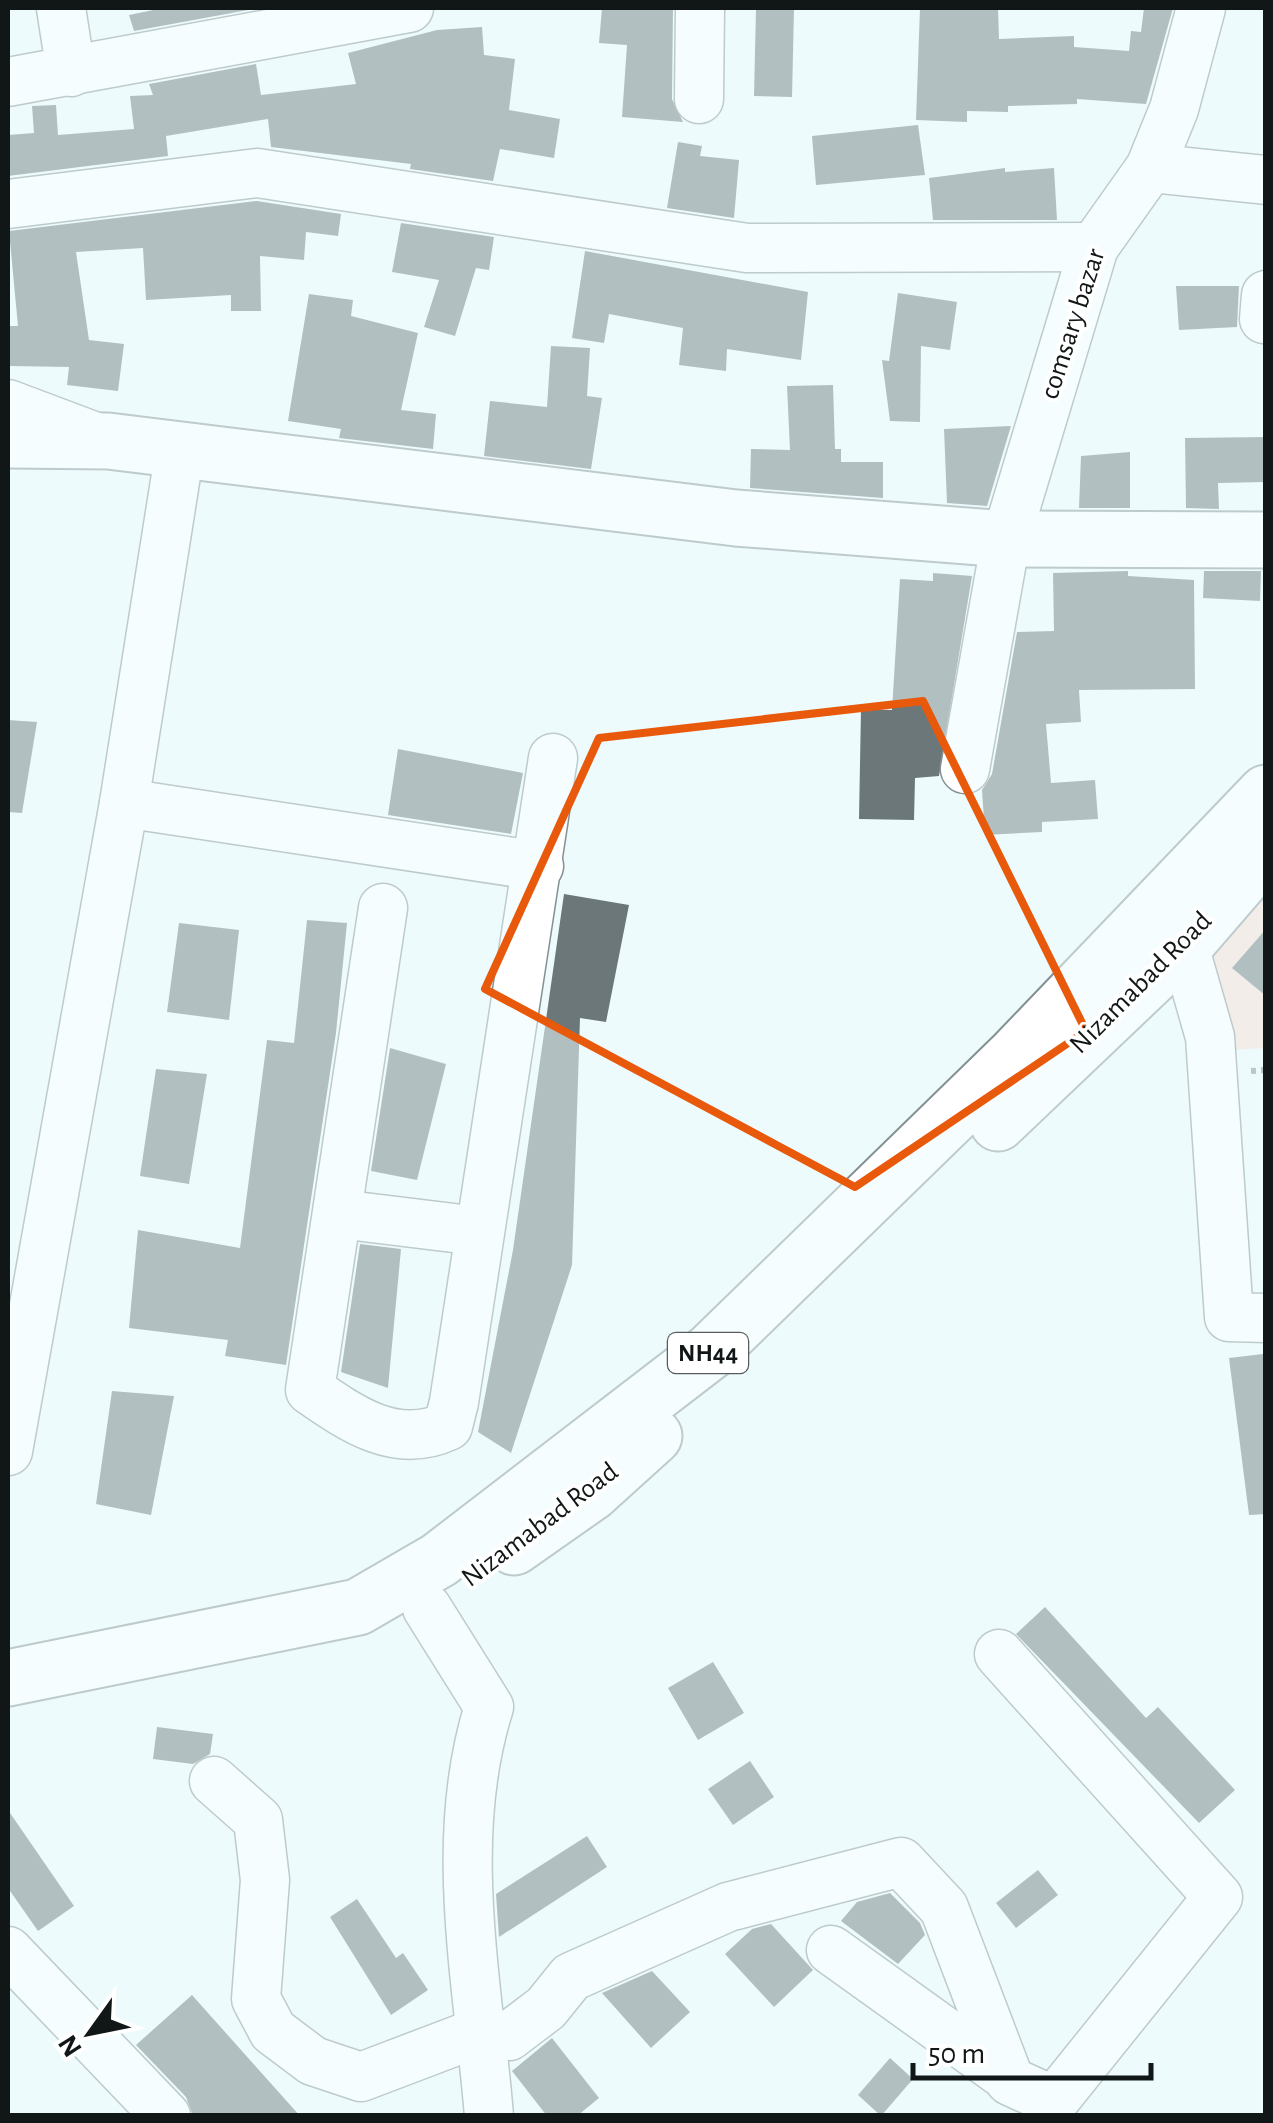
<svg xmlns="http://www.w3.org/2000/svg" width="1273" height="2123" viewBox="0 0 1273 2123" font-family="'Alegreya Sans',sans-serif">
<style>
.green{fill:#f8dcd0}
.building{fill:#6b7779}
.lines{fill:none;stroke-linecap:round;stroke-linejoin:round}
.minor-casing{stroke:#849093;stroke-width:51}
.major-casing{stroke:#849093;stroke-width:59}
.highway-casing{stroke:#849093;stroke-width:59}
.path{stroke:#7d8688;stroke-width:6;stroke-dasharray:5 5;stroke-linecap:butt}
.minor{stroke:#fff;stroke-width:48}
.major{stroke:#fff;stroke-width:55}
.highway{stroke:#fff;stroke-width:55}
.marked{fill:none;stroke:#e8590c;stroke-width:8;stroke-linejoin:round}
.labels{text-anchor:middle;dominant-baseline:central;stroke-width:8;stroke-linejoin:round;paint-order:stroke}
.shield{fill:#fff;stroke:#585c5d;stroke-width:2.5}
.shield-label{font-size:25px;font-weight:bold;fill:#111617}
.street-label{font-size:28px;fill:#111617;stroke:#fff}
</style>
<rect width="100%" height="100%" fill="#edfbfd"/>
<polygon class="green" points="1265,879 1265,1048 1230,1050 1198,948"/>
<g class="building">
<polygon points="163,8 247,8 248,10 134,31 129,15"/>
<polygon points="602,8 673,8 672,99 683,122 622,117 627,45 599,43"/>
<polygon points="756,8 794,8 792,97 754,96"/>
<polygon points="920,8 998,8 999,39 1074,36 1074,47 1129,51 1131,31 1141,32 1144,8 1173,8 1146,104 1077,99 1077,104 1008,106 1008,112 967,111 967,122 916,120"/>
<polygon points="482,27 484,55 515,59 509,110 560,119 554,158 500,149 493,181 410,169 411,164 271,147 268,119 166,136 168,156 8,176 8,135 34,133 32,106 56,105 58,135 134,129 130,96 153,95 149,84 256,64 261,95 356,84 348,53 437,30"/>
<polygon points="918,125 925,175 816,185 812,136"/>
<polygon points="678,142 702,146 700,156 739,160 734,218 667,208"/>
<polygon points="1005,168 1005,172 1054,168 1057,220 933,220 929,178"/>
<polygon points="257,201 341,214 338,236 306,232 304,260 260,256 261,311 231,311 231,295 146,300 143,248 76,252 89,340 124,344 118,391 67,385 69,367 8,366 8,326 18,326 9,231"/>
<polygon points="401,223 494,237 489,270 476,268 455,336 424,327 439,280 392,272"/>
<polygon points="585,251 808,292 801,360 727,349 726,371 679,365 683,328 609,314 604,343 572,338"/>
<polygon points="1176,286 1239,286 1237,327 1179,330"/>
<polygon points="898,293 957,302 950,350 921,346 920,422 890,421 882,360 889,361"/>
<polygon points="309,294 353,300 351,316 418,333 401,410 436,414 433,449 339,438 341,429 288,421"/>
<polygon points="551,346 590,348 587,396 602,398 591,469 484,456 490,401 547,407"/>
<polygon points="833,385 835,449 841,449 841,462 883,462 883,498 750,488 751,449 790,450 787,386"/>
<polygon points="1011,426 987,506 947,503 944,429"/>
<polygon points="1266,437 1266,482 1218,483 1219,509 1186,508 1185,438"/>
<polygon points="1130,452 1130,508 1079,508 1081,456"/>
<polygon points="1128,571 1128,576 1194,580 1195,689 1079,690 1081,722 1046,724 1051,783 1095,780 1098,819 1042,822 1042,832 985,835 982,790 992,774 1017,632 1054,631 1053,573"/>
<polygon points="1204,571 1261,571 1260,601 1203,598"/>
<polygon points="933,573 972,576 939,776 915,778 914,820 859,819 861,709 892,710 900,579 933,581"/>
<polygon points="8,720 37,722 22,813 8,812"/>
<polygon points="398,749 523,773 511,834 388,815"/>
<polygon points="564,894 629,905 606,1022 580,1018 572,1265 511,1453 478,1432 513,1250"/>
<polygon points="307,920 347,923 336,1033 286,1365 225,1356 228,1340 129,1328 138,1230 240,1248 267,1040 294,1043"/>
<polygon points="179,923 239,930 229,1020 167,1012"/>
<polygon points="1266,929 1266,996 1232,968"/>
<polygon points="390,1048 446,1064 417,1180 371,1171"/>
<polygon points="156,1069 207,1074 189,1184 140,1176"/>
<polygon points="360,1244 401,1249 388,1388 341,1372"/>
<polygon points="1263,1354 1266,1514 1249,1515 1229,1358"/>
<polygon points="112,1391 174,1396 151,1515 96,1504"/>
<polygon points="1045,1607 1146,1718 1158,1707 1235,1790 1199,1823 1016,1634"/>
<polygon points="713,1662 744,1713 698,1740 668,1688"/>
<polygon points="157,1727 213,1734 210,1754 193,1764 153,1759"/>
<polygon points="750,1761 774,1797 733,1825 708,1789"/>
<polygon points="8,1810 74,1906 38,1931 8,1888"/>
<polygon points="587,1836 607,1867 499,1937 496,1894"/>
<polygon points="1038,1870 1058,1895 1016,1928 996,1903"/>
<polygon points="890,1893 920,1923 925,1935 898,1964 841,1921 857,1902"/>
<polygon points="357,1899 396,1958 403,1953 428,1990 391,2015 330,1917"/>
<polygon points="771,1924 813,1970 774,2007 725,1954 752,1929"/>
<polygon points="652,1971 690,2012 651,2048 602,1993"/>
<polygon points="192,1995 300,2116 193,2116 186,2097 136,2045"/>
<polygon points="552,2038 599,2098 577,2116 547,2116 512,2071"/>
<polygon points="890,2058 913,2079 881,2116 858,2095"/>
</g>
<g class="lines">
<g class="minor-casing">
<g id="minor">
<polyline points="61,8 71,72"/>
<polyline points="8,82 409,8"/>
<polyline points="699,99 700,8"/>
<polyline points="1150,168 1266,180"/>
<polyline points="8,204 257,173 747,248 1094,247"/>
<polyline points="1264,319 1266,295"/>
<polyline points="8,404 93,436"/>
<polyline points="965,769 1006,539 1094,247 1150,168 1174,109 1201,8"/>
<polyline points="124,803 539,866"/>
<path d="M383,908l-73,482c43,30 87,60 138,36l6,-24 99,-644"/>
<polyline points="1184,946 1210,1037 1229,1317 1266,1318"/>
<polyline points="339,1214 478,1231"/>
<polyline points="8,1451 124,803 180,450"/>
<path d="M427,1608l62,99c-42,132 -11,274 0,409"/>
<polyline points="214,1781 258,1820 265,1880 256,1999 273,2031 313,2061 361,2077 482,2031 509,2036 546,2008 571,1977 728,1907 901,1862 944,1908 1010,2081 1054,2101 1218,1897 999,1654"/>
<polyline points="831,1950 1008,2077"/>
<polyline points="8,1951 166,2116"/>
</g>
</g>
<g class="major-casing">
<polyline id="major" points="8,440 108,441 736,518 1006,539 1266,540"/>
</g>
<g class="highway-casing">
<g id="highway">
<polyline points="998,1123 1184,946 1266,851"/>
<polyline points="514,1547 591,1493 654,1436"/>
<polyline points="8,1678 358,1607 439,1560 711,1351 1014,1056 1266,793"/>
</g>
</g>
<polyline class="path" points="1251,1071 1266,1070"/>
<use href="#minor" class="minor"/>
<use href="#major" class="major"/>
<use href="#highway" class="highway"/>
</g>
<path d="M0 0H1273V2123H0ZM923,701l163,330 -231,156 -370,-198 114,-251z" fill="#edfbfd" fill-opacity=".55" fill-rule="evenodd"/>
<path class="marked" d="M923,701l163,330 -231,156 -370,-198 114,-251z"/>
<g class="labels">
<rect class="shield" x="668" y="1333" width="80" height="40" rx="8"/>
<g class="shield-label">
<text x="708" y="1353">NH44</text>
</g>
<g class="street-label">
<text transform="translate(1073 324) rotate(-72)">comsary bazar</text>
<text transform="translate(1141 983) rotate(-45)">Nizamabad Road</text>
<text transform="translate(540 1525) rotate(-37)">Nizamabad Road</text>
</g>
</g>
<rect width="1273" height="2123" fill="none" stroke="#111617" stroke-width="20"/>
<g transform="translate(90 2033) rotate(237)" stroke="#ffffff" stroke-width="8" paint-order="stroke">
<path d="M0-8L18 38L0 25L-18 38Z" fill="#111617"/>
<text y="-15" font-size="28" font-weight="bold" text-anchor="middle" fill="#111617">N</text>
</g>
<path d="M913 2063v15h238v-15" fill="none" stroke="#111617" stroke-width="5"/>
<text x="928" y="2063" font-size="30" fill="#111617" stroke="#ffffff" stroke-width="8" paint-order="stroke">50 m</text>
</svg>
